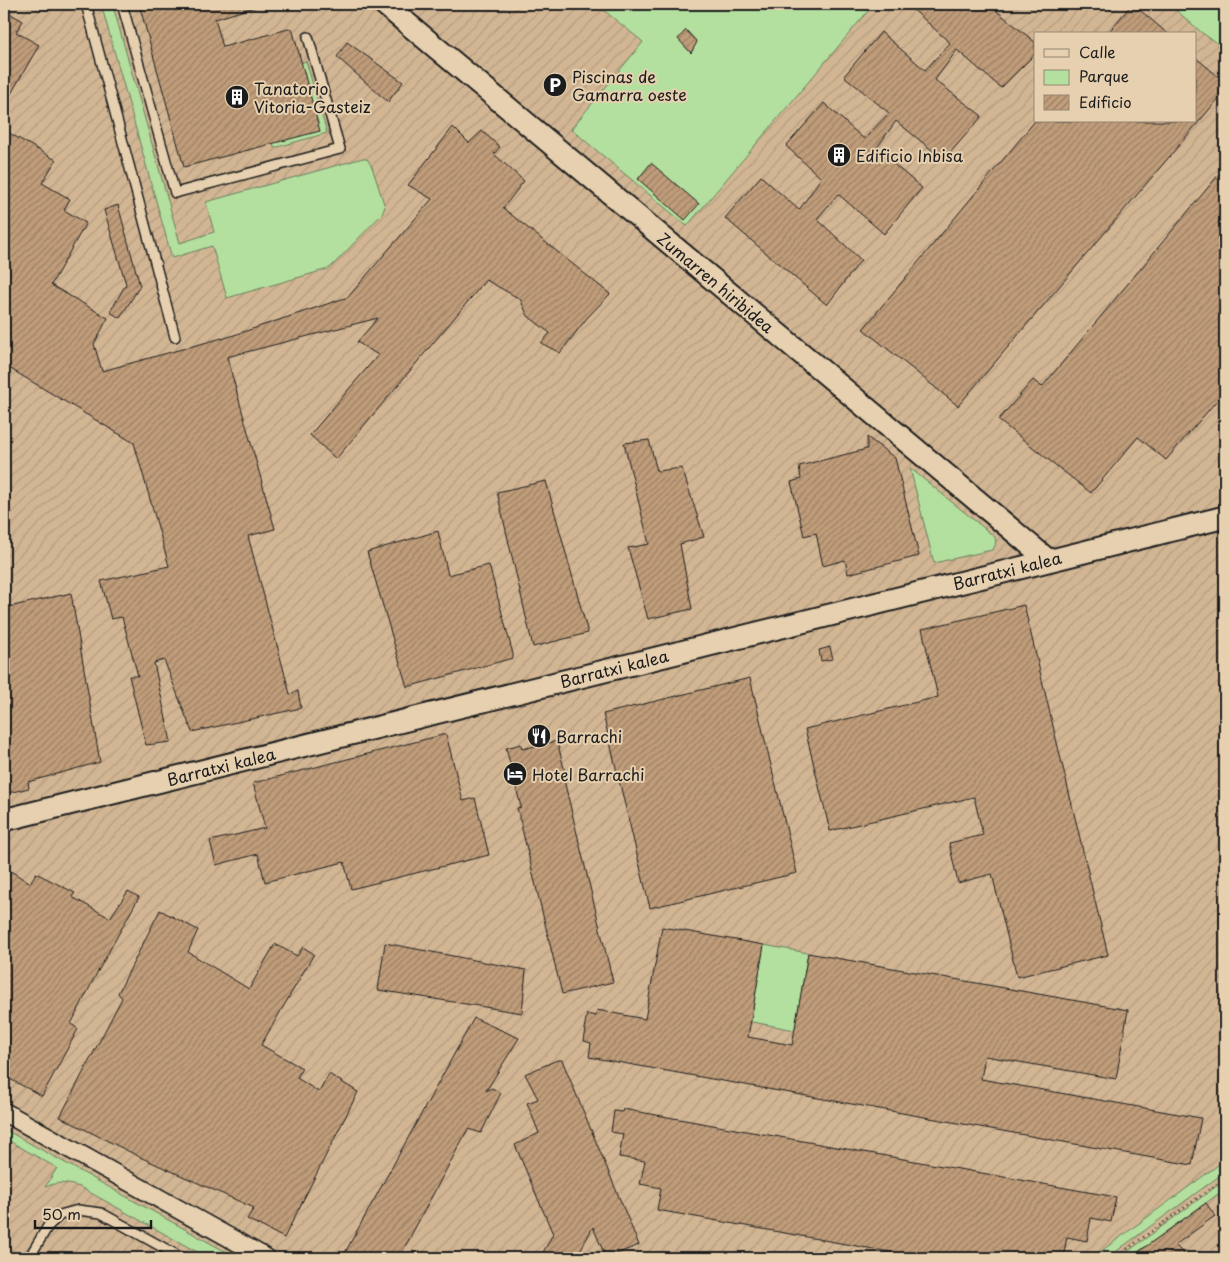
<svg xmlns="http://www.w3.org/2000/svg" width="1229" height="1262" viewBox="0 0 1229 1262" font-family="'Playpen Sans',sans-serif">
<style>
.industrial{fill:url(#industrial-furrows);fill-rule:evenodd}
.green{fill:#b3e09e;stroke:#687e5d}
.building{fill:url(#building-hatch);stroke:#1c1c1c}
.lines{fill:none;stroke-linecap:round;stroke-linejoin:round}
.service-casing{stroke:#1c1c1c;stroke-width:12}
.minor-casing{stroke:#1c1c1c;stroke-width:21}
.tertiary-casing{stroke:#1c1c1c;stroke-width:25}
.path{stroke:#1c1c1c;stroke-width:2.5;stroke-dasharray:1 4;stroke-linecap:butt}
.service{stroke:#e6d0af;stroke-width:9}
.minor{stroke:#e6d0af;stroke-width:18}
.tertiary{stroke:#e6d0af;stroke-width:21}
.labels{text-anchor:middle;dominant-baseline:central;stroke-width:4;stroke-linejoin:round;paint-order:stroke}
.poi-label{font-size:16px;fill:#1c1c1c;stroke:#e6d0af;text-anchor:start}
.street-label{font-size:16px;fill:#1c1c1c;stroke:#e6d0af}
</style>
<defs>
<pattern id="industrial-furrows" width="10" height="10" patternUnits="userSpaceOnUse" patternTransform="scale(1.25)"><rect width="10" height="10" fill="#d2b694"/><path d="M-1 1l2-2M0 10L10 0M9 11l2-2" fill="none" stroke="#b49c7f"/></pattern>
<pattern id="building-hatch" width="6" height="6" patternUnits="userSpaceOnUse" patternTransform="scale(1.25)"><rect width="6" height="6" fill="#c09d7a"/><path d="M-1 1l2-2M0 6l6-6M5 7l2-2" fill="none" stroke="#9b7f63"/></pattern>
</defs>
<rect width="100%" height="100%" fill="#e0c5a2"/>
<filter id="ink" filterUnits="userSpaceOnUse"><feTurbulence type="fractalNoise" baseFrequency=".02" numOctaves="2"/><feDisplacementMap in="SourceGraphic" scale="10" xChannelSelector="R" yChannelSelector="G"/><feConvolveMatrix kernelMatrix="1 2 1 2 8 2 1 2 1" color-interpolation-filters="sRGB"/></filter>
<g filter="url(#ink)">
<path class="industrial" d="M4,4h592l47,38 44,184 187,-222h295l32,28 24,17v1209h-1221zM1035,34h160v87h-160z"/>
<g class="green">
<polygon points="101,4 115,4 115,5 113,6 180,243 214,232 206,202 363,158 368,160 372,167 385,207 382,214 332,266 328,269 227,298 212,246 172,258"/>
<polygon points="596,4 874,4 687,226 571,129 643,42"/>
<polygon points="1169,4 1225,4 1225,49 1201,32"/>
<polygon points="306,61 327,133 274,148 273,143 301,63"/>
<path d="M910,468l85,69c1,6 1,9 -3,13l-58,13z"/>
<polygon points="764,945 808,953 795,1030 683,1009 752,1014"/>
<path d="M4,1129l233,129h-29l-128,-71c-15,-4 -21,-6 -35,0l12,-19 -53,-30z"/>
<polygon points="1225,1160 1225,1172 1107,1258 1092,1258"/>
<polygon points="1225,1180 1225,1189 1130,1258 1119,1258"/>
</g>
<g class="building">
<polygon points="139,4 254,4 255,7 215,19 223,47 292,28 320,131 184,167"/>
<polygon points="907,4 988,4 1035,42 1035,54 1001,88 957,50 935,80 982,116 944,160 896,121 876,149 922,188 884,234 838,194 817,219 861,260 827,305 725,218 761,176 799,210 821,178 786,146 824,103 864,139 889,113 844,76 881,32 925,70 950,43"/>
<polygon points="1132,4 1133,4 1168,34 1107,34"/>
<polygon points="4,10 23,21 16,32 39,45 4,106"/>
<polygon points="686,30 697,42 691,53 678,39"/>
<polygon points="347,42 403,82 388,102 337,57"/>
<polygon points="1195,57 1225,82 1225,91 958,406 863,329 1035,121 1195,121"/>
<polygon points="453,127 469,143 482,131 500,147 494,154 524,181 503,208 610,294 587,318 560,353 541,343 550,333 528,316 520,299 486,280 336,459 310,435 378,355 357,342 378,318 227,357 275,529 248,536 290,694 298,691 301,708 192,732 164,660 154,663 171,742 146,745 129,676 138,676 122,617 111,619 101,581 169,566 134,443 4,365 4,130 56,160 42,183 70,199 64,210 86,223 51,285 108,318 94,344 102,371 222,338 222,339 348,297 432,199 408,185"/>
<polygon points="651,163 699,204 685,220 638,179"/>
<polygon points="1225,167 1225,391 1166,460 1138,437 1091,493 998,420 1033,380 1042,387"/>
<polygon points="118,205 140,286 120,318 110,312 126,284 104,210"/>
<polygon points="867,437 895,458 919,556 848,574 845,560 823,566 816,533 804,536 791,482 801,479 799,466 867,449"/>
<polygon points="649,440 657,471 682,468 704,537 680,544 692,609 648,619 628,548 649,544 624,443"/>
<polygon points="546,481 588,633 533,647 497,492"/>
<polygon points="438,531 448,575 489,565 513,654 513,658 407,687 367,552"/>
<polygon points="71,593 100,762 28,782 29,788 4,794 4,642 10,641 4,616 4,608"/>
<polygon points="1024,605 1108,955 1017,977 992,874 958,883 949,843 983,835 974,797 830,831 805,729 938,697 922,629"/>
<polygon points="830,647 833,659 821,661 819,650"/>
<polygon points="750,678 797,873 650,908 603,714"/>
<polygon points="446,734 463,801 475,798 489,855 351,889 344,862 265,882 258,854 216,865 210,841 265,828 253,783"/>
<polygon points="557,741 567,780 564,780 613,982 562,994 517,808 521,807 506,748 521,744 522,749"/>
<polygon points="4,867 30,883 36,873 75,893 72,897 110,918 128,891 139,897 96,975 71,1024 78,1029 42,1096 4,1076"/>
<polygon points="160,910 198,930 188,952 249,989 275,944 297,956 303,947 314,954 261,1045 302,1068 297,1078 319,1092 329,1074 358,1092 284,1238 247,1219 254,1208 142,1158 60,1117 122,998 118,993"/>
<polygon points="662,927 764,945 748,1037 792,1045 808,953 1128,1010 1116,1079 985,1056 981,1079 1201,1118 1192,1165 589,1057 591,1043 584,1041 586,1029 584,1029 587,1014 596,1016 597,1010 645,1019"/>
<polygon points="385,943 526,970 522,1013 378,990"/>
<polygon points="474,1018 519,1038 486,1091 492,1088 501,1093 481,1133 468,1129 399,1258 342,1258"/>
<polygon points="557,1060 562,1060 639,1245 606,1258 593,1227 576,1258 540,1258 553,1234 515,1145 539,1133 527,1103 538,1099 525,1074"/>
<polygon points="623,1109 1116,1197 1111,1222 1091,1218 1087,1241 1067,1237 1063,1258 1055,1258 1043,1256 1042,1258 923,1258 657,1210 661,1188 640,1184 645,1161 619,1157 623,1134 611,1132 614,1111 622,1112"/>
<polygon points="1206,1203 1215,1216 1175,1245 1188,1258 1130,1258"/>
</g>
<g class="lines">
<g class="service-casing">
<g id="service">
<polyline points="86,4 175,337"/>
<polyline points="122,4 175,193 340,149 308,37"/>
<polyline points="29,1258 48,1226 60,1215 78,1210 101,1213 182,1258"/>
</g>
</g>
<g class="minor-casing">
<polyline id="minor" points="4,1112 266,1258"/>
</g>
<g class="tertiary-casing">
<g id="tertiary">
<polyline points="384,4 1048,560"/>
<polyline points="4,820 1225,517"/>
</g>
</g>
<polyline class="path" points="1115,1258 1225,1178"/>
<use href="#service" class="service"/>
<use href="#minor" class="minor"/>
<use href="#tertiary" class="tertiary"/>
</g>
</g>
<defs>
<g id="parking-disc" transform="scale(1.25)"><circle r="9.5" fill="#1c1c1c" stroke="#e6d0af"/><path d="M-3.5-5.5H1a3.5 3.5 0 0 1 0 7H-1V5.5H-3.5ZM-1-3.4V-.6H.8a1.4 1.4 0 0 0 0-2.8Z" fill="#fff"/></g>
<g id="building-disc" transform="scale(1.25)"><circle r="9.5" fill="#1c1c1c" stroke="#e6d0af"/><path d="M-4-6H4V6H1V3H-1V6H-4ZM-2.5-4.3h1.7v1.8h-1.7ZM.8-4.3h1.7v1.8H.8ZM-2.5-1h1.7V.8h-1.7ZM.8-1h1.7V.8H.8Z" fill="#fff"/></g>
<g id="restaurant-disc" transform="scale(1.25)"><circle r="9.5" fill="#1c1c1c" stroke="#e6d0af"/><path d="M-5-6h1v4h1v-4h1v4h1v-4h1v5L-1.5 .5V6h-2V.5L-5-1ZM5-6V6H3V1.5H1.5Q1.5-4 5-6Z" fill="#fff"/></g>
<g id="hotel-disc" transform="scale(1.25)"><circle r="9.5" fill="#1c1c1c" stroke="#e6d0af"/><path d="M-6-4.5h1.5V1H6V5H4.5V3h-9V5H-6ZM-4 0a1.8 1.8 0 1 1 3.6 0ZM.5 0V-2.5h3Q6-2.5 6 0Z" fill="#fff"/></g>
</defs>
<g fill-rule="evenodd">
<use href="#parking-disc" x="555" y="85"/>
<use href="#building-disc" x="237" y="97"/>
<use href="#building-disc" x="839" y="155"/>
<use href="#restaurant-disc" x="539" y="736"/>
<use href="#hotel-disc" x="515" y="774"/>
</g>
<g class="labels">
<g class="poi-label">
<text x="572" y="76">Piscinas de<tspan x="572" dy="18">Gamarra oeste</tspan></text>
<text x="254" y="88">Tanatorio<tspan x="254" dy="18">Vitoria-Gasteiz</tspan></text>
<text x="856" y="155">Edificio Inbisa</text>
<text x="556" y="736">Barrachi</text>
<text x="532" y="774">Hotel Barrachi</text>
</g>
<g class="street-label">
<text transform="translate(716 282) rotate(40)">Zumarren hiribidea</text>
<text transform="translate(1007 570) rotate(-14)">Barratxi kalea</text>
<text transform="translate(614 668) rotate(-14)">Barratxi kalea</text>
<text transform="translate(221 766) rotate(-14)">Barratxi kalea</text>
</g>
</g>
<rect width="1229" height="1262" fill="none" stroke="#e6d0af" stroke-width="20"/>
<rect x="10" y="10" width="1209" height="1242" fill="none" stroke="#1c1c1c" stroke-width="2" filter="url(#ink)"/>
<rect x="1034" y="32" width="162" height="90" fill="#e6d0af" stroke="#958874"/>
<rect x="1044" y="49" width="25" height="8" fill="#e6d0af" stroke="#958874"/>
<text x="1079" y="58" font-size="15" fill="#1c1c1c">Calle</text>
<rect x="1044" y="70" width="25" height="15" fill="#b3e09e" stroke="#958874"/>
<text x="1079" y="82" font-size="15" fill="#1c1c1c">Parque</text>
<rect x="1044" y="95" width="25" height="15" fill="url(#building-hatch)" stroke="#958874"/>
<text x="1079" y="108" font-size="15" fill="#1c1c1c">Edificio</text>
<path d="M35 1220v8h116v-8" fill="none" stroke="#1c1c1c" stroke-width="2.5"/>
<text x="42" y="1220" font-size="15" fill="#1c1c1c" stroke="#e6d0af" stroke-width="4" paint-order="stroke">50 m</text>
</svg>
